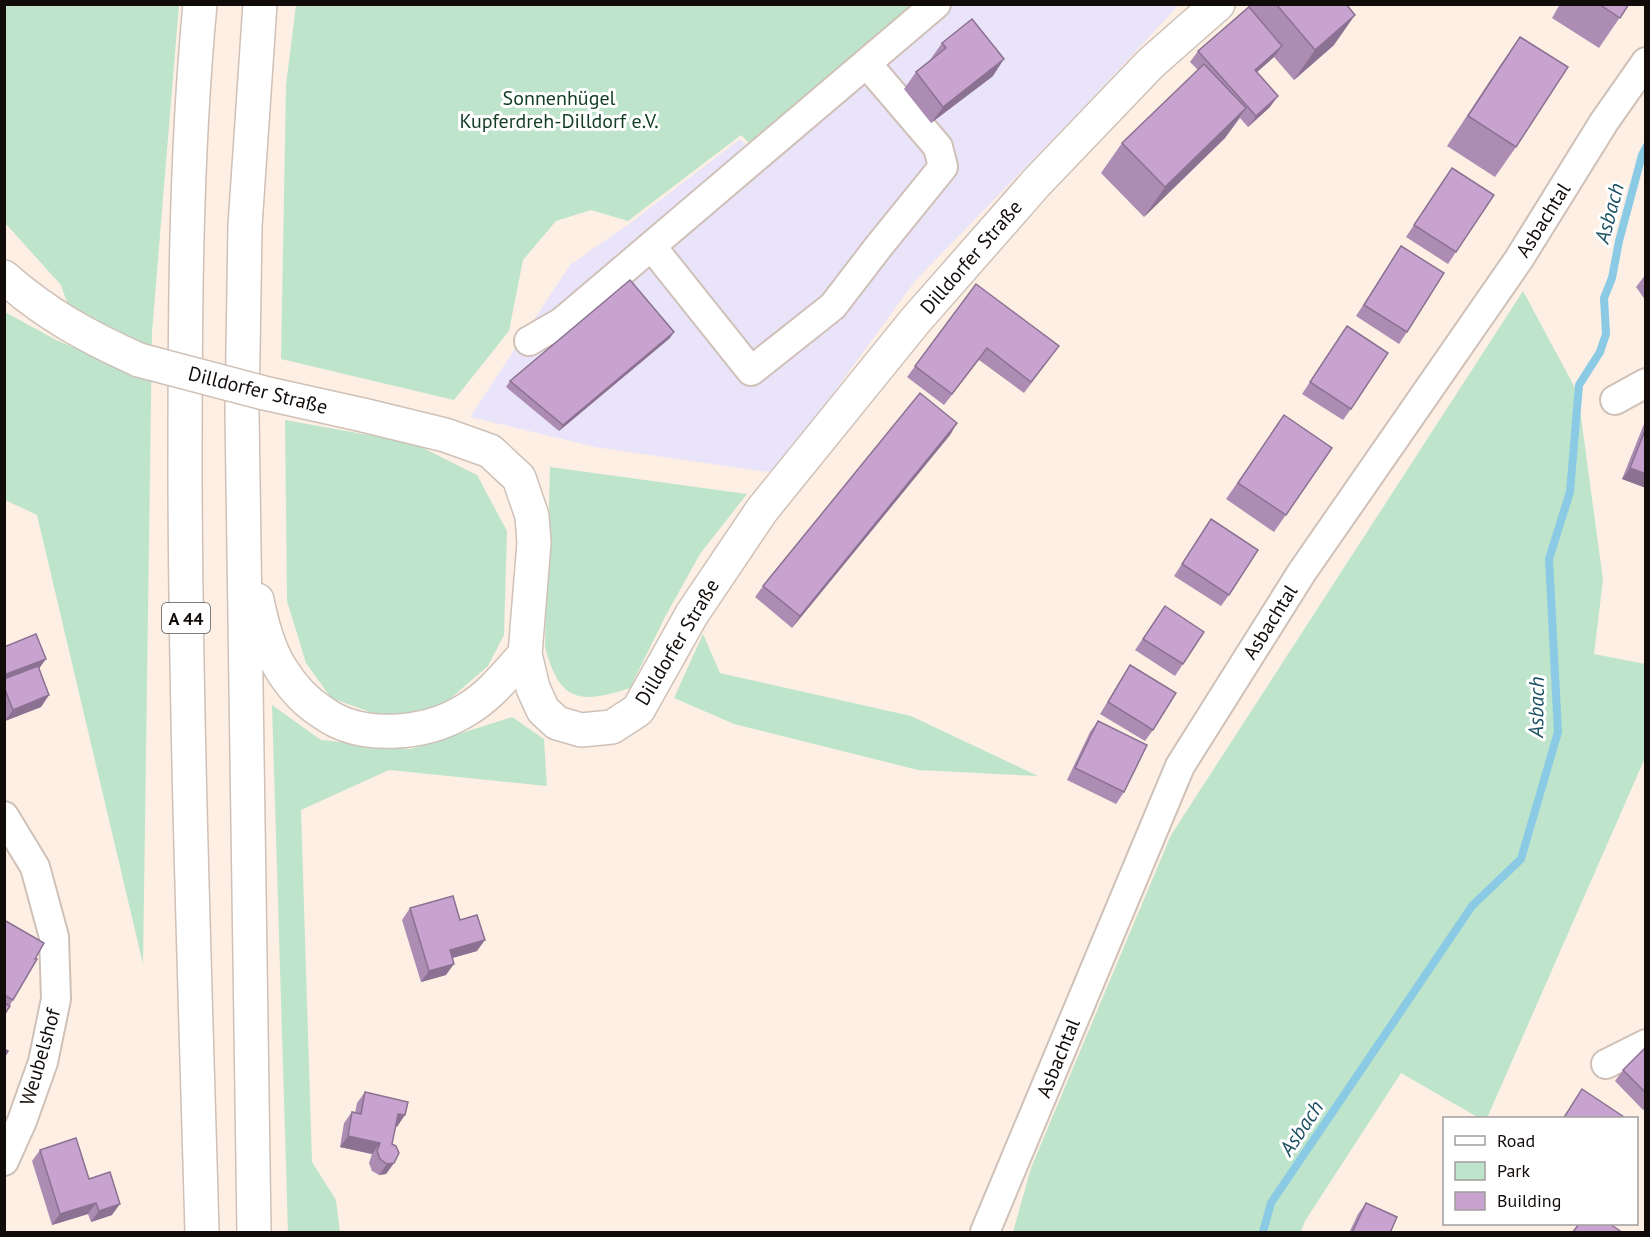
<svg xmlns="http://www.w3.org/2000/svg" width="1650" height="1237" viewBox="0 0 1650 1237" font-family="'PT Sans',sans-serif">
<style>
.commercial{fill:#e9e4fa}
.green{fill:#bee5cb}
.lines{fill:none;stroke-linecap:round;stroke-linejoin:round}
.stream{stroke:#8acae5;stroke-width:8}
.minor-casing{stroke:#cfc1b7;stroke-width:32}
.major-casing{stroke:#cfc1b7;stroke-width:36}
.highway-casing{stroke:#cfc1b7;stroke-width:36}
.minor{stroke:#fff;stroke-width:28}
.major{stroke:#fff;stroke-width:33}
.highway{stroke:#fff;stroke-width:33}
.major-bridge-casing{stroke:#cfc1b7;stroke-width:36;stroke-linecap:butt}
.major-bridge{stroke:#fff;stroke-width:33}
.wall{fill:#ac8cb3}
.shaded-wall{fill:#8c7292}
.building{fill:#c8a3d0;stroke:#8c7292;stroke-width:1.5}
.labels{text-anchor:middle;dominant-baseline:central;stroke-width:6;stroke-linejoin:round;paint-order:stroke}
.shield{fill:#fff;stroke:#585553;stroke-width:1.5}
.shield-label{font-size:18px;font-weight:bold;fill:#110c09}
.park-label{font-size:20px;fill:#123c25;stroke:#fff}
.street-label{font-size:20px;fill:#110c09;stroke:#fff}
.water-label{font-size:21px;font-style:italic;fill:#1c5063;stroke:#fff}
</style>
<rect width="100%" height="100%" fill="#fdefe4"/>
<polygon class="commercial" points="922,5 1179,5 1080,111 915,281 775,473 595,447 470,417 570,265 629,224 740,139 752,150"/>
<g class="green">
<polygon points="5,5 179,5 152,332 143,964 37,515 5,500 5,312 56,340 84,352 61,285 5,223"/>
<polygon points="296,5 919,5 752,146 741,135 628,221 591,210 556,221 523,260 509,331 454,400 281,359 286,85"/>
<polygon points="1523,291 1574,386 1579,402 1603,580 1594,654 1645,664 1645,758 1487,1118 1479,1118 1401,1073 1305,1221 1301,1232 1013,1232 1031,1168 1171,835"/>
<polygon points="285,420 413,443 477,475 507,531 504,635 488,666 444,704 400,716 373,713 331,698 306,663 287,601"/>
<path d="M550,467l197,27 -47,60 -34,61 -36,73c-51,17 -71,13 -85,-41z"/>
<polygon points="703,634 720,673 911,716 1038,776 918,770 734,724 674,698"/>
<polygon points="272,705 321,740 411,749 512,717 544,739 547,786 389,770 301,810 312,1162 336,1200 340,1232 288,1232"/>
</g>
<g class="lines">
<polyline class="stream" points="1263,1232 1271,1203 1472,906 1521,859 1558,732 1549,559 1570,492 1579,385 1600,352 1606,334 1604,298 1612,278 1619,241 1642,155 1646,147"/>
<g class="minor-casing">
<g id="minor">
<polyline points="652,247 751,371 833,306 879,246 943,167 938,147 867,64"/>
<polyline points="529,341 562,322 936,4"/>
<polyline points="1615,400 1646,383"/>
<polyline points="4,816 35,867 54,937 56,999 43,1062 22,1121 4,1161"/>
<polyline points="1606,1064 1646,1044"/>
<polyline points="985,1232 1180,766 1302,572 1519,259 1604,122 1646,62"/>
</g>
</g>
<g class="major-casing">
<g id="major">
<path d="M4,277c43,38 84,60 135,83"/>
<polyline points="363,415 445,435 490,451 519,478 532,516 534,543 525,654 533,688 543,710 557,723 581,730 612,727 638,710 692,614 762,510 915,321 1037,182 1151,63 1218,4"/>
</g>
</g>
<g class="highway-casing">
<g id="highway">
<path d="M200,4c-15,158 -15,317 -15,475 1,252 10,503 17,753"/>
<path d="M257,600c5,24 11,48 24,69 10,16 25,33 41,43 39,29 104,23 144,-2 24,-14 41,-36 59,-56"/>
<polyline points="254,1232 242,413 245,226 260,4"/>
</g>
</g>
<use href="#minor" class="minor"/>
<use href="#major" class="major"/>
<use href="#highway" class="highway"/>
<g class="major-bridge-casing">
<polyline id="major-bridge" points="139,360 264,393 363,415"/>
</g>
<use href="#major-bridge" class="major-bridge"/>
</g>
<g class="wall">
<polygon points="1251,4 1346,4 1334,45 1294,80 1274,57 1257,72 1270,107 1248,127 1240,118 1225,138 1144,217 1101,173 1122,143 1198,70 1190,62 1198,51"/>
<polygon points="1560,4 1629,4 1599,48 1552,18"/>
<polygon points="1520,37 1516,147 1495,177 1447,146 1499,67"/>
<polygon points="942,43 993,76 931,123 904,89 916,72 931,60 930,60"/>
<polygon points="1444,179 1456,252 1448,264 1406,237"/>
<polygon points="1401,246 1407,332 1399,344 1356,316"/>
<polygon points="1646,274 1646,301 1636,287"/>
<polygon points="976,284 1051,357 1024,393 979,360 944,405 907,377"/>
<polygon points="670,338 559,431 506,387 510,381"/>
<polygon points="1339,338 1351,409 1343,420 1302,394"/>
<polygon points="1284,415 1332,448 1274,532 1226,499"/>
<polygon points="1646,419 1646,488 1622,479"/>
<polygon points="957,423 950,435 792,628 755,597 763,586"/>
<polygon points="1211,519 1229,595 1221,606 1174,576"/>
<polygon points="1165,606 1183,664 1175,676 1135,650"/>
<polygon points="4,647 39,669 49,695 41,707 5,721"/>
<polygon points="1130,665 1153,730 1145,741 1100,714"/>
<polygon points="1098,721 1124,792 1116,804 1067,780 1090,732"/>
<polygon points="410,908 460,920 477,951 452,958 446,975 421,982 402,920"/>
<polygon points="4,920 35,959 13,1000 4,1015"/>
<polygon points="1646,1047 1646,1108 1643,1110 1615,1081 1623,1070"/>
<polygon points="365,1092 397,1127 396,1126 392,1144 394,1163 386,1174 379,1175 372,1171 369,1163 372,1154 340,1147 344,1123 352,1112 355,1113 357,1103"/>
<polygon points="40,1150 89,1179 112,1215 91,1222 88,1214 52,1225 32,1161"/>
<polygon points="1366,1203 1390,1233 1349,1233 1358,1214"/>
</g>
<g class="shaded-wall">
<polygon points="1355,15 1334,45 1294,80 1315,50"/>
<polygon points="1282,46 1274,57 1247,81 1255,70"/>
<polygon points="1004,59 993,76 931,123 943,107"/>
<polygon points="1278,96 1270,107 1248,127 1256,116"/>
<polygon points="1246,108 1225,138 1144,217 1165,187"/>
<polygon points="674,332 670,338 559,431 563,425"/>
<polygon points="957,423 950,435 792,628 800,616"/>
<polygon points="1630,468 1646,474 1646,488 1622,479"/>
<polygon points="46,659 38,670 4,683 4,675"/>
<polygon points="49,695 41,707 5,721 13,710"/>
<polygon points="485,940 477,951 442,961 450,950"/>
<polygon points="454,964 446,975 421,982 429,971"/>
<polygon points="398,1114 405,1115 397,1127 391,1125"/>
<polygon points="348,1136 380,1143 372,1154 340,1147"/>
<polygon points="394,1163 386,1174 379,1175 387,1164"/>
<polygon points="96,1203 88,1214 52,1225 60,1214"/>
<polygon points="120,1204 112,1215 91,1222 99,1211"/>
</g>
<g class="building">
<polygon points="1276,4 1346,4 1355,15 1315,50"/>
<polygon points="1599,4 1629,4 1620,18"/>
<polygon points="1249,7 1282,46 1255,70 1278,96 1256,116 1198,51"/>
<polygon points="972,19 1004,59 943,107 916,72 946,48 942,43"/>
<polygon points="1520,37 1568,67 1516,147 1468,116"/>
<polygon points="1204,64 1246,108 1165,187 1122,143"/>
<polygon points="1452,168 1494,195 1456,252 1414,225"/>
<polygon points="1401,246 1444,273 1407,332 1364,305"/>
<polygon points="630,280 674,332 563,425 510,381"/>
<polygon points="976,284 1059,346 1031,382 987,348 952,394 915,366"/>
<polygon points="1347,326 1388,353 1351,409 1310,382"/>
<polygon points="920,393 957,423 800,616 763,586"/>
<polygon points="1284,415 1332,448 1286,515 1238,483"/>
<polygon points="1646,428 1646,474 1630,468"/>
<polygon points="1211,519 1258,550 1229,595 1182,564"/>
<polygon points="1165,606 1204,632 1183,664 1143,639"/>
<polygon points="36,634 46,659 4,675 4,647"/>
<polygon points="1130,665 1176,693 1153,730 1108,702"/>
<polygon points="38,666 49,695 13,710 4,687 4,679"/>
<polygon points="1098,721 1147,745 1124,792 1075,768"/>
<polygon points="453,896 460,920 477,915 485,940 450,950 454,964 429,971 410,908"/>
<polygon points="4,920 44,943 35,959 37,959 13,1000 4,995"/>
<polygon points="4,1003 10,1006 4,1015"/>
<polygon points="1646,1047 1646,1093 1623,1070"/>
<polygon points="4,1049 8,1051 4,1057"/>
<polygon points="1582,1089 1627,1119 1563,1119"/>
<polygon points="365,1092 408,1102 405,1115 398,1114 392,1144 396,1146 399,1153 394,1163 387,1164 380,1159 377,1151 380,1143 348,1136 352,1112 361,1114"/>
<polygon points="76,1138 89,1179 110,1172 120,1204 99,1211 96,1203 60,1214 40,1150"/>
<polygon points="1366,1203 1397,1217 1390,1233 1352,1233"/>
<polygon points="1579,1224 1610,1224 1623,1233 1572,1233"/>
</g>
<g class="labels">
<rect class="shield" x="162" y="603" width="48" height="30" rx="4.5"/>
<g class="shield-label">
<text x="186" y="618">A 44</text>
</g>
<g class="park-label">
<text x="559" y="98">Sonnenhügel<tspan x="559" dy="23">Kupferdreh-Dilldorf e.V.</tspan></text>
</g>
<g class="street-label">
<text transform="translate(1543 220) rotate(-58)">Asbachtal</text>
<text transform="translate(971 257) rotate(-49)">Dilldorfer Straße</text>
<text transform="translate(258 390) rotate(14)">Dilldorfer Straße</text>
<text transform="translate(1270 622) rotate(-58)">Asbachtal</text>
<text transform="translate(677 642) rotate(-59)">Dilldorfer Straße</text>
<text transform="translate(40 1057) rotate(-74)">Weubelshof</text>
<text transform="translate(1058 1058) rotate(-68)">Asbachtal</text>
</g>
<g class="water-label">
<text transform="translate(1609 213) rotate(-75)">Asbach</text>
<text transform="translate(1536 707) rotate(-89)">Asbach</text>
<text transform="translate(1301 1128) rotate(-56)">Asbach</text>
</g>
</g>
<rect width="1650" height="1237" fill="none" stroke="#110c09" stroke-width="12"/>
<rect x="1443" y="1117" width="195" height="108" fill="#ffffff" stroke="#a09e9d" stroke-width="1.5"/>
<rect x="1455" y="1136" width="30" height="9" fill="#ffffff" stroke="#a09e9d" stroke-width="1.5"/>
<text x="1497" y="1147" font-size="18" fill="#110c09">Road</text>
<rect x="1455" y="1162" width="30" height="18" fill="#bee5cb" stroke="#a09e9d" stroke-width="1.5"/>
<text x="1497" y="1177" font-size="18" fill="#110c09">Park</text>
<rect x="1455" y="1192" width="30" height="18" fill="#c8a3d0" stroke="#a09e9d" stroke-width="1.5"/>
<text x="1497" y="1207" font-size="18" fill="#110c09">Building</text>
</svg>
